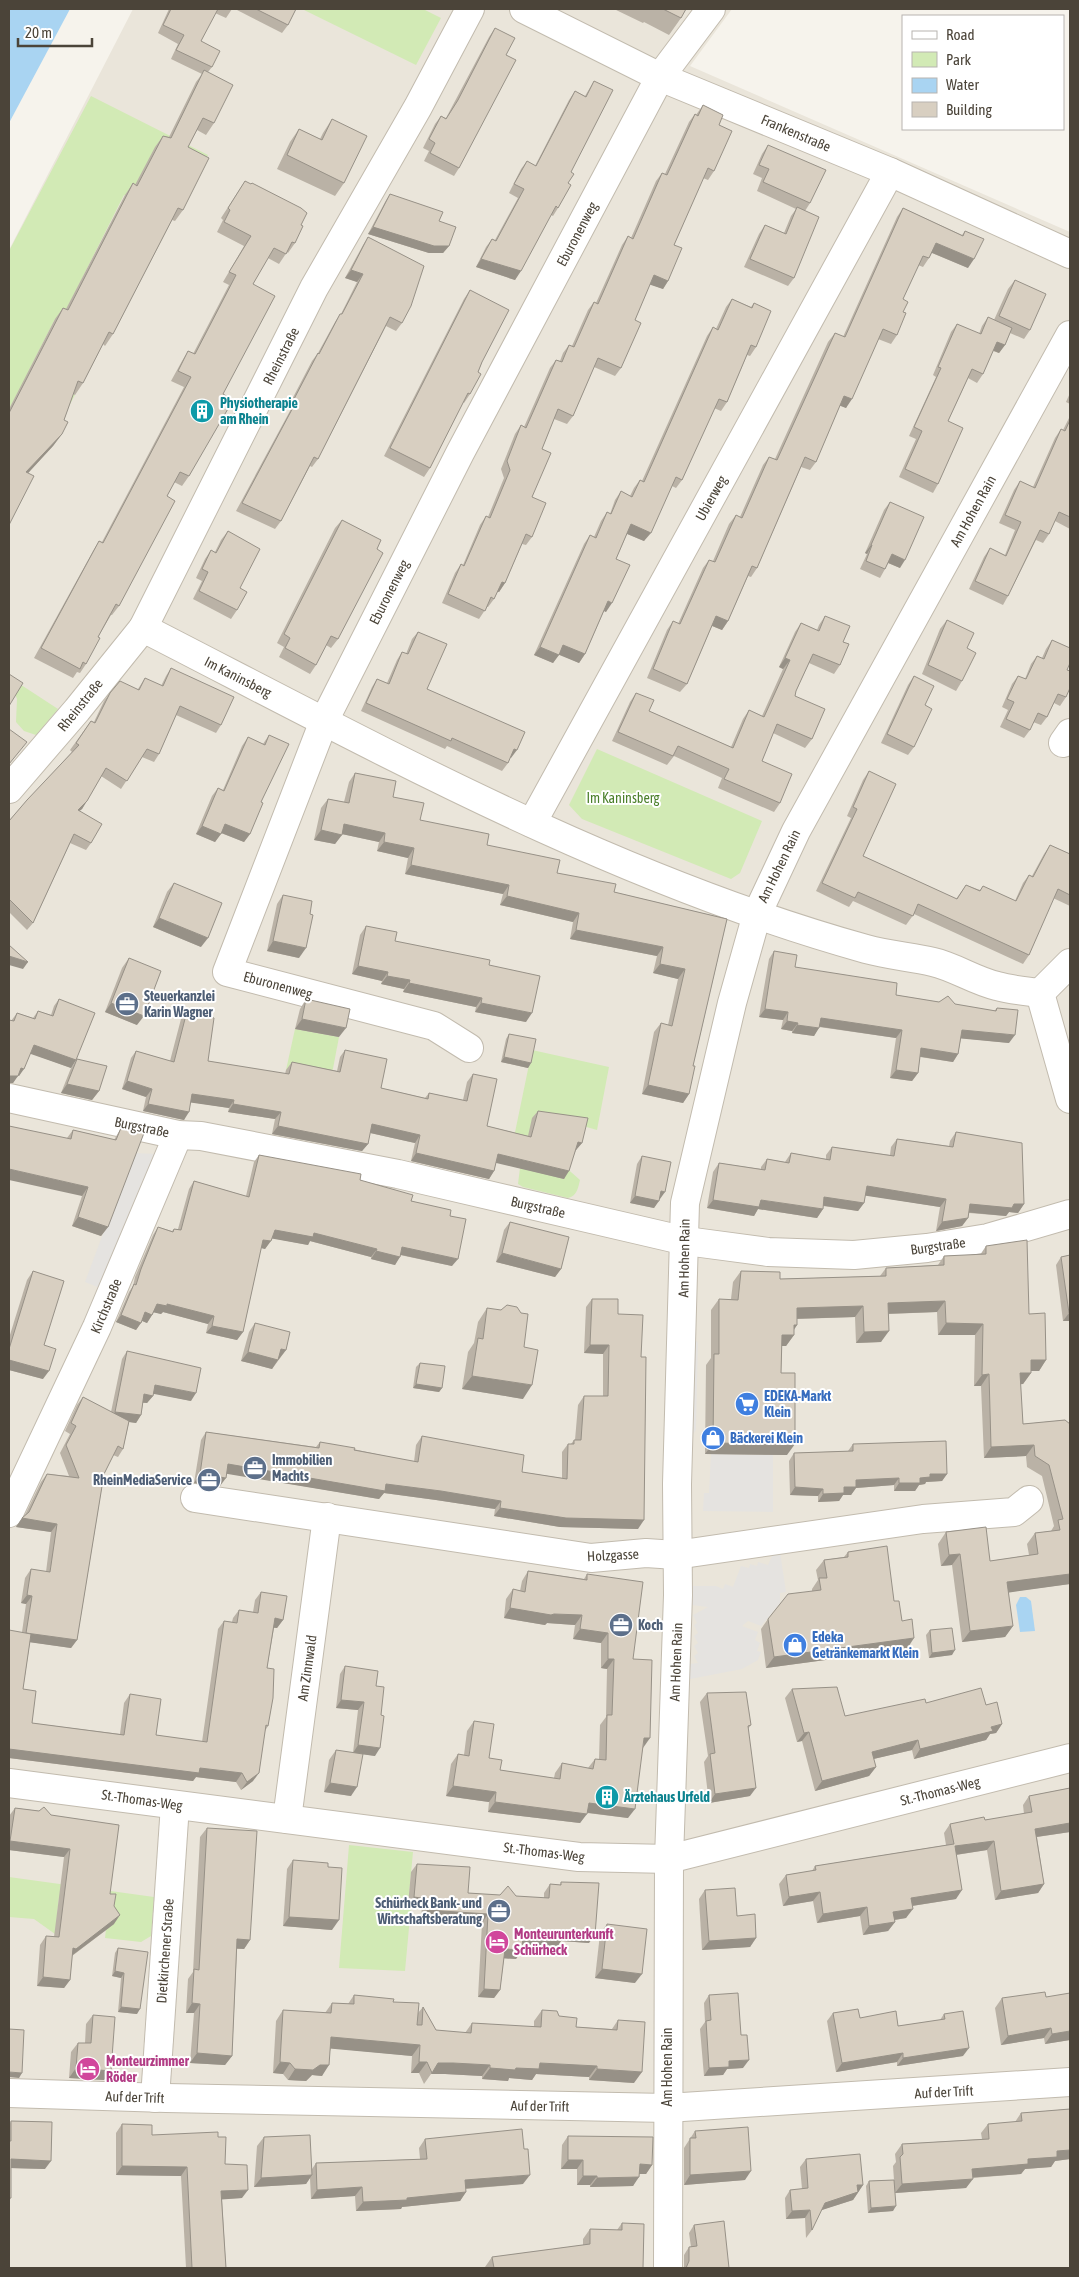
<svg xmlns="http://www.w3.org/2000/svg" width="1079" height="2277" viewBox="0 0 1079 2277" font-family="'Asap Condensed',sans-serif">
<style>
.residential{fill:#eae5da}
.green{fill:#d2eab5}
.parking{fill:#e5e3e0}
.water{fill:#a9d4f2}
.lines{fill:none;stroke-linecap:round;stroke-linejoin:round}
.minor-casing{stroke:#c2bbae;stroke-width:30}
.minor{stroke:#fff;stroke-width:28}
.wall{fill:#bab2a6}
.shaded-wall{fill:#979187}
.building{fill:#d8cfc1;stroke:#979187}
.labels{text-anchor:middle;dominant-baseline:central;stroke-width:4;stroke-linejoin:round;paint-order:stroke}
.street-label{font-size:14px;fill:#4b4439;stroke:#fff}
.culture-label{font-size:14px;font-weight:bold;fill:#0d838f;stroke:#fff;text-anchor:start}
.park-label{font-size:14px;fill:#4a7f2a;stroke:#fff}
.service-label{font-size:14px;font-weight:bold;fill:#4e5e75;stroke:#fff;text-anchor:start}
.shop-label{font-size:14px;font-weight:bold;fill:#366cbe;stroke:#fff;text-anchor:start}
.hotel-label{font-size:14px;font-weight:bold;fill:#b23c85;stroke:#fff;text-anchor:start}
</style>
<rect width="100%" height="100%" fill="#f6f3ec"/>
<polygon class="residential" points="133,9 732,9 690,66 1070,232 1070,2268 9,2268 9,250"/>
<g class="green">
<polygon points="302,9 423,9 441,18 416,65"/>
<polygon points="91,96 208,155 201,170 129,197 124,195 60,322 55,319 29,370 75,395 69,406 17,394 9,409 9,251"/>
<polygon points="9,677 58,709 36,735 24,731 16,722 17,699"/>
<polygon points="597,749 762,821 740,873 731,879 582,819 569,805"/>
<polygon points="295,1029 339,1037 331,1079 286,1070"/>
<polygon points="532,1050 609,1067 597,1130 583,1126 526,1145 513,1142"/>
<path d="M563,1165l17,15c-2,8 -3,16 -12,18l-45,-11 -5,-3 2,-16 43,10z"/>
<polygon points="349,1845 413,1852 408,1905 411,1906 405,1971 339,1968"/>
<polygon points="9,1877 154,1897 151,1936 141,1942 105,1938 106,1929 59,1897 55,1934 34,1919 9,1917"/>
</g>
<g class="parking">
<polygon points="133,1153 157,1154 105,1290 85,1282"/>
<polygon points="691,1334 698,1343 696,1430 688,1439"/>
<polygon points="711,1454 773,1455 773,1512 703,1511 704,1493 709,1493"/>
<polygon points="780,1552 786,1592 780,1593 780,1603 761,1626 748,1621 742,1626 758,1632 755,1640 760,1643 757,1651 761,1652 758,1660 742,1669 690,1679 690,1664 698,1663 694,1656 698,1653 694,1646 698,1643 694,1636 698,1633 694,1625 697,1623 693,1615 708,1607 692,1605 692,1586 716,1586 723,1589 725,1584 733,1587 741,1566 749,1568 750,1564 757,1566 758,1562 768,1565 773,1554"/>
</g>
<g class="water">
<polygon points="9,9 70,9 9,123"/>
<polygon points="1020,1597 1026,1597 1031,1601 1035,1631 1020,1632 1016,1605"/>
</g>
<g class="lines">
<g class="minor-casing">
<g id="minor">
<polyline points="524,9 660,77 890,172 1070,254"/>
<path d="M143,628c234,120 468,250 723,321 22,6 45,8 67,13 22,5 42,19 64,24 14,4 29,5 43,7"/>
<polyline points="1063,743 1070,733"/>
<polyline points="9,789 77,710 143,628 314,288 418,107 470,9"/>
<polyline points="532,823 890,172"/>
<polyline points="1040,993 1070,1099"/>
<polyline points="1040,993 1070,963"/>
<polyline points="469,1048 434,1026 227,972 324,721 460,453 660,77 711,9"/>
<polyline points="9,1098 178,1135 201,1136 398,1174 686,1241 768,1252 854,1255 927,1248 988,1238 1070,1214"/>
<polyline points="195,1498 591,1558 646,1553 676,1555 923,1519 1014,1512 1029,1500"/>
<polyline points="9,1513 97,1327 178,1135"/>
<polyline points="9,1783 579,1857 669,1859 1070,1758"/>
<polyline points="287,1819 327,1517"/>
<polyline points="9,2093 166,2098 667,2108 1070,2082"/>
<polyline points="155,2098 175,1805"/>
<polyline points="668,2268 669,1859 678,1595 677,1484 685,1203 732,1003 757,914 796,831 1070,335"/>
</g>
</g>
<use href="#minor" class="minor"/>
</g>
<g class="wall">
<polygon points="169,9 232,9 226,18 215,13 201,41 212,67 208,72 214,123 206,135 197,130 188,147 183,210 175,221 172,220 113,334 105,346 103,344 83,383 75,395 73,394 64,420 62,434 53,446 28,473 9,525 9,409 55,319 63,308 66,309 125,195 133,183 135,185 155,147 163,136 169,137 196,82 202,74 171,59 178,44 158,33"/>
<polygon points="237,9 296,9 288,25 282,33 237,10"/>
<polygon points="614,9 686,9 681,18 669,35 644,22 643,23"/>
<polygon points="495,28 459,168 454,176 424,161 429,151 423,148 435,124 441,116 446,118 489,37"/>
<polygon points="594,81 568,183 558,208 553,216 551,215 515,280 476,267 486,247 492,239 495,240 518,198 509,193 521,169 527,161 535,166 569,100 575,91 585,96"/>
<polygon points="703,105 719,125 714,171 708,180 703,178 674,245 668,281 663,289 650,284 635,320 621,368 615,376 594,367 573,416 567,424 554,419 542,449 532,497 532,537 526,545 522,544 505,583 499,592 498,591 494,599 488,607 487,607 479,619 442,603 455,573 461,564 463,565 480,525 486,516 488,517 504,478 501,469 515,434 521,425 524,427 550,368 556,360 560,361 563,353 569,345 572,346 588,310 594,302 596,303 622,245 628,236 631,238 656,181 662,173 665,174 689,122 695,114 696,115"/>
<polygon points="332,119 344,183 335,196 277,169 290,142 299,129 320,139 323,133"/>
<polygon points="768,145 810,203 805,211 794,278 788,286 744,267 759,234 765,225 784,233 791,216 796,209 757,191 762,178 753,174 762,154"/>
<polygon points="245,181 301,225 295,243 288,253 287,252 279,264 268,258 253,284 223,394 189,476 182,486 174,482 167,496 119,606 112,615 111,615 98,637 86,664 80,673 77,672 73,678 34,658 93,551 99,541 102,542 184,387 171,381 182,361 188,351 193,354 229,285 223,282 244,246 217,232 223,220 221,218"/>
<polygon points="390,194 439,221 449,246 443,253 429,253 368,234 385,202"/>
<polygon points="903,208 962,235 965,231 968,268 932,253 929,258 923,267 918,265 903,299 903,312 897,335 891,344 878,339 846,408 840,405 816,462 810,470 801,467 757,568 751,577 748,576 728,621 722,630 712,626 687,684 680,692 647,678 667,630 673,621 678,624 703,568 709,560 713,561 729,524 736,515 740,517 763,465 769,457 775,459 828,342 835,333 843,337 897,217"/>
<polygon points="368,237 402,323 396,331 386,326 318,459 312,467 310,466 281,521 275,529 236,511 291,409 288,407 312,361 318,353 335,322 340,314 341,314 357,282 345,278 363,245"/>
<polygon points="1015,280 1030,330 1024,339 1010,333 1005,345 999,353 993,351 983,374 977,383 968,378 948,421 938,484 933,493 899,477 916,439 909,436 936,377 933,375 951,332 957,324 979,334 982,326 988,317 994,320 1008,289"/>
<polygon points="470,290 482,362 470,394 464,403 463,402 430,468 424,477 384,456 464,299"/>
<polygon points="732,299 751,307 754,303 756,347 750,356 747,355 727,402 721,411 714,408 682,480 676,488 672,486 644,541 627,534 616,559 606,612 604,611 585,654 579,663 559,654 553,663 534,655 584,544 590,535 594,537 601,521 607,512 610,514 615,500 621,491 630,496 634,488 640,480 642,481 707,336 713,327 716,329 726,307"/>
<polygon points="1070,393 1070,404 1066,402"/>
<polygon points="1070,416 1070,529 1055,521 1049,534 1043,543 1036,540 1008,596 1003,605 969,589 984,557 990,548 1005,555 1015,530 999,523 1014,490 1020,481 1033,487 1055,438 1061,429 1063,430"/>
<polygon points="890,502 900,568 888,563 885,569 880,578 860,569 867,554 865,553 884,510"/>
<polygon points="342,520 377,549 338,639 331,648 326,645 316,665 310,674 279,657 284,647 277,643 335,528"/>
<polygon points="228,531 240,588 237,610 231,619 193,599 202,581 196,578 205,559 211,550 215,552 221,540"/>
<polygon points="825,616 843,642 840,665 834,674 809,663 796,691 795,696 812,739 805,748 773,733 762,761 780,803 774,812 718,788 722,778 674,756 667,765 612,741 630,702 636,693 649,711 731,747 743,719 749,710 762,716 783,669 779,667 795,632 801,623 817,630 819,625"/>
<polygon points="947,620 967,648 962,681 956,691 922,674 940,629"/>
<polygon points="418,632 427,689 511,758 510,758 508,763 502,771 447,746 445,749 361,711 372,687 377,679 387,683 397,660 402,652 406,654 412,639"/>
<polygon points="1052,640 1067,670 1066,697 1060,706 1054,703 1047,717 1041,725 1033,722 1030,730 1024,738 1000,727 1008,710 1002,707 1012,684 1018,676 1025,679 1031,664 1037,656 1042,658 1046,649"/>
<polygon points="171,668 221,725 216,733 176,715 159,754 154,762 142,757 121,789 101,776 82,809 79,811 91,843 86,850 70,843 33,923 27,930 9,912 9,821 72,752 70,750 91,721 94,722 104,701 110,693 138,689 145,678 161,686 166,676"/>
<polygon points="914,676 925,705 914,747 908,755 881,743 908,685"/>
<polygon points="269,735 261,802 250,834 244,842 221,833 215,842 196,834 212,796 218,788 223,790 242,746 248,737 263,744"/>
<polygon points="869,771 863,856 956,899 966,885 980,890 983,886 1015,901 1023,883 1029,875 1032,876 1044,854 1050,845 1070,854 1070,906 1053,898 1029,955 1023,964 914,914 906,925 853,901 849,907 816,891 851,818 847,816 863,780"/>
<polygon points="355,773 393,797 420,820 487,845 557,873 614,892 727,919 693,1066 689,1094 683,1103 642,1094 654,1032 661,1023 668,1025 678,979 653,973 657,956 570,939 573,922 500,905 503,894 405,874 408,858 377,851 379,842 342,834 335,844 314,840 321,808 328,799 344,802 349,782"/>
<polygon points="174,883 201,947 153,927 167,892"/>
<polygon points="283,895 299,958 267,951 277,904"/>
<polygon points="366,926 395,941 489,965 526,1022 475,1012 476,1007 403,992 404,989 381,984 382,981 352,974 360,935"/>
<polygon points="774,951 795,967 896,995 994,1011 997,1008 1009,1043 961,1038 958,1054 953,1062 920,1057 918,1073 912,1081 890,1078 896,1038 819,1027 814,1036 792,1033 792,1031 781,1029 783,1020 759,1017 769,959"/>
<polygon points="129,958 137,1025 105,1012 122,968"/>
<polygon points="59,999 76,1060 71,1068 30,1053 19,1076 18,1075 13,1083 9,1083 9,1020 11,1021 17,1013 33,1018 38,1011 51,1015 54,1006"/>
<polygon points="306,999 339,1037 295,1029 300,1009"/>
<polygon points="187,1011 208,1061 285,1074 286,1070 292,1062 337,1071 340,1057 345,1050 381,1088 425,1098 429,1093 463,1100 467,1082 473,1074 487,1126 528,1136 532,1118 538,1111 582,1143 576,1150 564,1179 496,1162 494,1171 489,1179 411,1161 415,1143 370,1133 368,1144 362,1151 272,1134 275,1119 228,1112 229,1108 191,1102 184,1120 143,1111 146,1097 122,1089 131,1058 136,1051 170,1061 181,1019"/>
<polygon points="509,1034 531,1063 528,1068 501,1062 506,1039"/>
<polygon points="77,1059 99,1091 92,1100 61,1093 71,1068"/>
<polygon points="121,1128 108,1227 101,1236 72,1226 82,1196 67,1138 73,1130 114,1140"/>
<polygon points="956,1132 1024,1204 1018,1213 1009,1212 1006,1216 969,1213 968,1218 962,1226 936,1231 940,1207 865,1195 864,1203 858,1211 823,1206 823,1209 817,1218 758,1209 754,1216 707,1208 713,1172 719,1163 761,1169 761,1167 767,1159 785,1162 791,1153 826,1159 826,1155 832,1147 890,1155 891,1147 897,1139 949,1146 950,1141"/>
<polygon points="259,1155 360,1180 450,1216 452,1266 400,1255 395,1265 371,1259 371,1257 310,1241 308,1245 272,1238 265,1249 261,1248 243,1332 237,1340 206,1333 208,1324 163,1312 161,1314 154,1312 147,1323 142,1321 136,1330 116,1322 129,1292 133,1286 135,1277 153,1235 158,1227 172,1231 174,1229 178,1229 189,1189 194,1181 246,1196 254,1162"/>
<polygon points="642,1156 660,1199 659,1199 654,1208 630,1203 637,1164"/>
<polygon points="510,1222 561,1269 555,1277 496,1262 504,1230"/>
<polygon points="986,1246 1029,1314 1046,1360 1039,1371 1031,1371 1031,1373 1023,1384 1020,1384 1023,1424 1065,1420 1070,1584 1008,1592 1013,1626 1005,1637 962,1642 952,1565 941,1566 938,1544 946,1532 990,1561 1029,1555 1027,1544 1035,1533 1051,1531 1054,1526 1042,1476 1027,1467 1026,1456 984,1458 981,1386 974,1386 975,1335 938,1335 937,1312 889,1314 881,1342 856,1343 855,1317 797,1319 797,1325 794,1330 794,1335 786,1346 782,1346 781,1373 787,1455 705,1454 706,1365 711,1358 711,1310 719,1299 731,1299 733,1282 741,1271 780,1279 880,1276 886,1268 938,1265 944,1256 980,1255"/>
<polygon points="1070,1255 1070,1321 1063,1321 1056,1265 1061,1257"/>
<polygon points="33,1271 44,1345 43,1379 9,1370 9,1338 27,1280"/>
<polygon points="592,1299 618,1314 638,1529 560,1527 494,1516 495,1509 436,1500 384,1493 379,1499 226,1473 220,1486 194,1483 201,1440 206,1432 316,1447 320,1442 414,1462 416,1445 422,1436 522,1472 562,1478 562,1452 568,1444 571,1444 574,1440 575,1440 578,1405 584,1396 603,1396 603,1354 584,1353 586,1307"/>
<polygon points="487,1308 524,1347 523,1399 462,1389 468,1352 474,1343 478,1322"/>
<polygon points="255,1323 286,1350 272,1369 241,1361 249,1332"/>
<polygon points="127,1351 191,1401 153,1393 153,1396 147,1403 143,1403 141,1415 136,1423 129,1422 123,1449 118,1457 113,1455 104,1474 77,1640 71,1648 30,1642 23,1689 32,1723 120,1734 124,1703 130,1694 156,1735 202,1742 218,1629 224,1621 232,1622 233,1618 239,1610 253,1612 255,1600 261,1592 283,1620 277,1628 274,1628 267,1668 268,1726 265,1731 253,1781 241,1790 236,1782 196,1777 193,1781 9,1758 22,1632 26,1604 21,1603 25,1578 31,1569 46,1572 51,1532 16,1527 22,1518 25,1515 41,1482 47,1474 69,1476 60,1453 70,1434 65,1431 77,1405 83,1397 111,1412 122,1359"/>
<polygon points="420,1363 442,1388 439,1392 413,1388 416,1367"/>
<polygon points="853,1444 947,1474 942,1481 926,1482 925,1484 919,1485 915,1491 894,1491 894,1485 856,1488 851,1495 843,1495 839,1501 818,1502 818,1496 790,1495 789,1461 794,1453 848,1451"/>
<polygon points="848,1552 894,1601 902,1621 907,1649 766,1668 761,1629 768,1619 812,1591 812,1589 818,1580 816,1570 824,1560 844,1557"/>
<polygon points="528,1571 584,1579 587,1574 633,1659 643,1748 628,1818 587,1813 580,1823 488,1812 489,1802 446,1796 451,1764 458,1754 464,1755 467,1731 474,1721 489,1758 500,1770 554,1778 555,1773 562,1763 588,1768 595,1759 599,1759 600,1725 606,1717 607,1669 601,1668 601,1643 573,1639 575,1625 547,1623 545,1625 504,1618 506,1599 513,1589 520,1591 522,1581"/>
<polygon points="930,1630 952,1655 929,1658 926,1635"/>
<polygon points="345,1666 376,1686 375,1756 357,1753 351,1796 324,1792 329,1760 336,1750 353,1753 358,1710 336,1708 340,1674"/>
<polygon points="792,1689 845,1716 926,1703 986,1705 1002,1724 996,1733 990,1734 986,1740 914,1759 912,1750 873,1759 876,1767 869,1776 815,1791 802,1741 797,1742 785,1698"/>
<polygon points="707,1693 751,1725 748,1729 750,1796 709,1803 704,1762 708,1756 700,1702"/>
<polygon points="1070,1788 1070,1832 1037,1837 1044,1884 1038,1893 995,1900 987,1850 956,1855 956,1899 912,1906 906,1918 895,1920 895,1922 888,1931 863,1935 860,1916 817,1923 813,1901 783,1906 779,1884 786,1875 812,1871 815,1866 946,1845 944,1833 950,1824 985,1820 1024,1814 1023,1805 1029,1796"/>
<polygon points="15,1808 39,1811 110,1894 114,1906 114,1924 72,1956 70,1980 64,1988 37,1986 40,1945 46,1936 54,1937 64,1857 9,1850 9,1816"/>
<polygon points="207,1828 250,1940 244,1949 237,1949 232,2056 225,2065 190,2063 194,2013 186,2013 188,1979 193,1972 200,1837"/>
<polygon points="293,1860 328,1867 332,1930 283,1926 287,1869"/>
<polygon points="417,1864 468,1893 544,1898 544,1893 550,1884 560,1885 561,1882 589,1943 561,1941 557,1947 522,1944 522,1950 516,1959 504,1958 500,1990 494,1998 478,1997 482,1923 421,1918 422,1907 408,1905 411,1872"/>
<polygon points="705,1890 737,1916 756,1938 750,1947 702,1950 699,1899"/>
<polygon points="607,1924 635,1983 595,1978 600,1934"/>
<polygon points="118,1948 137,2014 118,2012 121,1978 112,1976 115,1953"/>
<polygon points="354,1995 393,2002 418,2013 423,2007 436,2030 465,2033 472,2023 534,2027 534,2021 542,2010 559,2016 576,2027 612,2029 618,2020 634,2083 589,2080 589,2077 536,2074 532,2080 509,2078 508,2081 482,2079 482,2076 445,2074 431,2074 424,2084 419,2073 411,2073 412,2056 331,2048 322,2076 312,2075 306,2081 288,2080 283,2074 273,2073 276,2021 283,2010 325,2013 332,2003 348,2004"/>
<polygon points="709,1995 741,2035 743,2068 727,2069 723,2075 704,2076 700,2029 705,2022 704,2003"/>
<polygon points="1046,1997 1070,2040 1045,2044 1044,2038 1001,2045 995,2008 1002,1998"/>
<polygon points="833,2013 860,2018 898,2026 940,2020 944,2014 963,2056 897,2066 897,2062 836,2072 827,2021"/>
<polygon points="93,2015 111,2071 104,2080 69,2078 71,2052 78,2043 85,2043 86,2024"/>
<polygon points="1070,2109 1070,2159 1055,2161 1051,2167 1025,2169 1021,2174 973,2178 966,2188 895,2193 893,2211 868,2213 866,2186 869,2181 894,2180 893,2166 896,2162 895,2154 902,2144 982,2139 981,2133 988,2124 1015,2122 1021,2113"/>
<polygon points="11,2121 45,2169 11,2168 11,2198 9,2201 9,2125"/>
<polygon points="122,2124 152,2135 218,2137 225,2164 242,2198 222,2199 226,2268 186,2268 181,2176 116,2175 116,2133"/>
<polygon points="695,2131 745,2180 684,2185 684,2148"/>
<polygon points="568,2136 652,2165 646,2174 639,2174 633,2186 590,2187 590,2185 577,2185 577,2169 561,2169 562,2145"/>
<polygon points="264,2137 312,2169 316,2163 420,2159 419,2148 425,2139 523,2184 466,2189 466,2192 460,2201 402,2207 401,2209 356,2211 355,2196 311,2199 310,2178 306,2184 254,2187 257,2146"/>
<polygon points="806,2159 863,2185 853,2200 821,2210 812,2230 806,2238 805,2218 786,2219 785,2198 790,2190 802,2189 800,2167"/>
<polygon points="622,2223 643,2268 485,2268 485,2267 492,2257 583,2245 583,2239 590,2229 617,2230"/>
<polygon points="694,2225 729,2268 684,2268 684,2255 689,2247 691,2247 689,2233"/>
</g>
<g class="shaded-wall">
<polygon points="373,227 449,246 443,253 429,253 368,234"/>
<polygon points="936,243 974,259 968,268 930,252"/>
<polygon points="481,259 521,271 515,280 476,267"/>
<polygon points="351,270 363,274 357,282 345,278"/>
<polygon points="654,275 668,281 663,289 648,284"/>
<polygon points="997,342 1005,345 999,353 992,350"/>
<polygon points="844,396 852,399 846,408 838,405"/>
<polygon points="62,434 53,446 18,484 26,472"/>
<polygon points="631,524 651,533 644,541 625,533"/>
<polygon points="871,545 872,545 867,554 865,553"/>
<polygon points="892,554 905,560 900,568 886,562"/>
<polygon points="502,582 505,583 499,592 496,591"/>
<polygon points="608,601 612,603 606,612 602,610"/>
<polygon points="716,616 728,621 722,630 710,625"/>
<polygon points="563,645 585,654 579,663 557,654"/>
<polygon points="540,647 559,655 553,663 534,655"/>
<polygon points="785,658 790,660 783,669 779,667"/>
<polygon points="514,749 517,750 511,758 508,757"/>
<polygon points="87,801 82,809 72,817 78,810"/>
<polygon points="225,824 250,834 244,842 219,832"/>
<polygon points="344,824 385,833 379,842 337,833"/>
<polygon points="202,826 221,834 215,842 196,834"/>
<polygon points="321,830 342,835 335,844 314,840"/>
<polygon points="384,842 414,848 408,858 377,851"/>
<polygon points="411,865 509,885 503,894 405,874"/>
<polygon points="507,896 579,913 573,922 500,905"/>
<polygon points="159,918 208,938 201,947 153,927"/>
<polygon points="576,930 663,947 657,956 570,939"/>
<polygon points="273,941 306,948 299,958 267,951"/>
<polygon points="9,956 28,962 23,969 9,965"/>
<polygon points="660,964 685,969 678,979 653,973"/>
<polygon points="358,966 388,972 382,981 352,974"/>
<polygon points="387,976 410,980 404,989 381,984"/>
<polygon points="409,983 482,998 476,1007 403,992"/>
<polygon points="111,1003 144,1016 137,1025 105,1012"/>
<polygon points="481,1003 532,1013 526,1022 475,1012"/>
<polygon points="765,1009 788,1012 783,1020 759,1017"/>
<polygon points="821,1018 902,1030 896,1038 815,1026"/>
<polygon points="302,1019 346,1028 339,1037 295,1029"/>
<polygon points="787,1021 798,1023 792,1031 781,1029"/>
<polygon points="797,1025 819,1028 814,1036 792,1033"/>
<polygon points="962,1030 1015,1035 1009,1043 956,1038"/>
<polygon points="34,1045 76,1060 71,1068 28,1053"/>
<polygon points="921,1048 958,1054 953,1062 916,1056"/>
<polygon points="504,1057 531,1063 528,1068 501,1062"/>
<polygon points="21,1068 24,1069 19,1076 16,1075"/>
<polygon points="896,1070 918,1073 912,1081 890,1078"/>
<polygon points="9,1076 18,1076 13,1083 9,1083"/>
<polygon points="127,1081 152,1089 146,1097 122,1089"/>
<polygon points="67,1084 99,1091 92,1100 61,1093"/>
<polygon points="648,1085 689,1094 683,1103 642,1094"/>
<polygon points="192,1094 234,1100 229,1108 187,1102"/>
<polygon points="148,1104 189,1112 184,1120 143,1111"/>
<polygon points="233,1104 281,1112 275,1119 228,1112"/>
<polygon points="372,1124 420,1135 415,1143 366,1132"/>
<polygon points="278,1126 368,1144 362,1151 272,1134"/>
<polygon points="578,1142 582,1143 576,1150 573,1149"/>
<polygon points="416,1153 494,1171 489,1179 411,1161"/>
<polygon points="498,1154 569,1171 564,1179 492,1162"/>
<polygon points="9,1169 88,1187 82,1196 9,1180"/>
<polygon points="867,1186 946,1199 940,1207 861,1195"/>
<polygon points="661,1191 665,1192 660,1199 655,1198"/>
<polygon points="635,1196 659,1201 654,1208 630,1203"/>
<polygon points="824,1197 864,1203 858,1211 819,1205"/>
<polygon points="713,1200 761,1200 823,1209 817,1218 758,1209 754,1216 707,1208"/>
<polygon points="970,1204 1024,1204 1018,1213 1009,1212 1006,1216 964,1212"/>
<polygon points="78,1217 108,1227 101,1236 72,1226"/>
<polygon points="968,1218 962,1226 936,1231 942,1222"/>
<polygon points="275,1230 314,1233 377,1249 371,1257 310,1241 308,1245 269,1238"/>
<polygon points="263,1240 271,1241 265,1249 258,1247"/>
<polygon points="402,1247 458,1259 452,1266 397,1254"/>
<polygon points="376,1251 400,1257 395,1265 371,1259"/>
<polygon points="502,1253 561,1269 555,1277 496,1262"/>
<polygon points="945,1301 937,1312 881,1314 888,1303"/>
<polygon points="157,1304 167,1304 214,1316 208,1324 163,1312 161,1314 152,1312"/>
<polygon points="863,1306 855,1317 789,1319 797,1308"/>
<polygon points="145,1312 152,1315 147,1323 140,1320"/>
<polygon points="1069,1313 1070,1313 1070,1321 1063,1321"/>
<polygon points="121,1315 141,1323 136,1330 116,1322"/>
<polygon points="946,1323 983,1324 975,1335 938,1335"/>
<polygon points="794,1325 797,1325 790,1335 794,1335 786,1346 774,1346 782,1335"/>
<polygon points="212,1326 243,1332 237,1340 206,1333"/>
<polygon points="889,1331 881,1342 856,1343 864,1332"/>
<polygon points="590,1345 609,1345 603,1354 584,1353"/>
<polygon points="281,1349 286,1350 279,1359 274,1358"/>
<polygon points="248,1352 278,1360 272,1369 241,1361"/>
<polygon points="9,1360 49,1371 43,1379 9,1370"/>
<polygon points="1031,1360 1046,1360 1039,1371 1023,1371"/>
<polygon points="1020,1373 1031,1373 1023,1384 1012,1385"/>
<polygon points="989,1374 981,1386 974,1386 982,1375"/>
<polygon points="472,1376 532,1385 523,1399 462,1389"/>
<polygon points="416,1384 442,1388 439,1392 413,1388"/>
<polygon points="155,1385 196,1393 191,1401 149,1393"/>
<polygon points="144,1394 153,1396 147,1403 139,1402"/>
<polygon points="115,1412 141,1415 136,1423 110,1419"/>
<polygon points="713,1443 795,1444 787,1455 705,1454"/>
<polygon points="1034,1445 1026,1456 984,1458 991,1447"/>
<polygon points="228,1464 441,1491 501,1501 495,1509 436,1500 384,1493 379,1499 222,1473"/>
<polygon points="200,1474 226,1478 220,1486 194,1483"/>
<polygon points="930,1474 947,1474 942,1481 926,1482 925,1484 919,1485 915,1491 894,1491 899,1483"/>
<polygon points="899,1478 894,1485 856,1488 851,1495 843,1495 839,1501 818,1502 823,1494 844,1487 856,1480"/>
<polygon points="795,1487 823,1489 818,1496 790,1495"/>
<polygon points="500,1508 644,1520 638,1529 560,1527 494,1516"/>
<polygon points="22,1518 57,1524 51,1532 16,1527"/>
<polygon points="960,1554 952,1565 941,1566 949,1555"/>
<polygon points="1070,1574 1070,1584 999,1594 1007,1582"/>
<polygon points="27,1595 32,1596 26,1604 21,1603"/>
<polygon points="510,1608 554,1614 582,1615 575,1625 547,1623 545,1625 504,1618"/>
<polygon points="275,1618 283,1620 277,1628 269,1627"/>
<polygon points="1013,1626 1005,1637 962,1642 970,1631"/>
<polygon points="580,1629 608,1633 601,1643 573,1639"/>
<polygon points="26,1633 77,1640 71,1648 21,1641"/>
<polygon points="914,1638 907,1649 766,1668 774,1657"/>
<polygon points="955,1650 952,1655 929,1658 932,1653"/>
<polygon points="608,1659 614,1659 607,1669 601,1668"/>
<polygon points="341,1700 364,1702 358,1710 336,1708"/>
<polygon points="1002,1724 996,1733 990,1734 986,1740 914,1759 920,1749"/>
<polygon points="809,1732 802,1741 797,1742 804,1733"/>
<polygon points="644,1738 650,1738 643,1748"/>
<polygon points="918,1740 912,1750 865,1761 872,1752"/>
<polygon points="358,1745 380,1748 375,1756 353,1753"/>
<polygon points="9,1749 200,1768 242,1773 236,1782 196,1777 193,1781 9,1758"/>
<polygon points="876,1767 869,1776 815,1791 822,1781"/>
<polygon points="259,1773 253,1781 241,1790 247,1782"/>
<polygon points="330,1783 357,1787 351,1796 324,1792"/>
<polygon points="453,1786 496,1792 489,1802 446,1796"/>
<polygon points="756,1788 750,1796 709,1803 715,1794"/>
<polygon points="495,1802 587,1814 580,1823 488,1812"/>
<polygon points="589,1803 635,1809 628,1818 582,1812"/>
<polygon points="1070,1823 1070,1832 1029,1838 1035,1829"/>
<polygon points="10,1841 70,1849 64,1857 9,1850 9,1843"/>
<polygon points="994,1841 987,1850 948,1856 955,1846"/>
<polygon points="1044,1884 1038,1893 995,1900 1001,1891"/>
<polygon points="962,1890 956,1899 905,1907 911,1898"/>
<polygon points="820,1892 813,1901 783,1906 789,1897"/>
<polygon points="414,1897 428,1899 422,1907 408,1905"/>
<polygon points="867,1907 860,1916 817,1923 823,1914"/>
<polygon points="913,1909 906,1918 887,1921 893,1912"/>
<polygon points="427,1910 488,1914 482,1923 421,1918"/>
<polygon points="120,1915 114,1924 70,1957 73,1948"/>
<polygon points="289,1917 339,1920 332,1930 283,1926"/>
<polygon points="895,1922 888,1931 863,1935 869,1926"/>
<polygon points="564,1932 595,1935 589,1943 561,1941 557,1947 517,1943 523,1934"/>
<polygon points="756,1938 750,1947 702,1950 709,1941"/>
<polygon points="237,1939 250,1940 244,1949 231,1948"/>
<polygon points="505,1949 522,1950 516,1959 499,1958"/>
<polygon points="602,1969 642,1974 635,1983 595,1978"/>
<polygon points="115,1971 124,1973 121,1978 112,1976"/>
<polygon points="43,1977 70,1980 64,1988 37,1986"/>
<polygon points="484,1989 500,1990 494,1998 478,1997"/>
<polygon points="192,2003 200,2004 194,2013 186,2013"/>
<polygon points="121,2007 140,2009 137,2014 118,2012"/>
<polygon points="1051,2028 1044,2038 1001,2045 1008,2036"/>
<polygon points="1070,2031 1070,2040 1045,2044 1052,2034"/>
<polygon points="331,2037 420,2045 412,2056 324,2048"/>
<polygon points="969,2048 963,2056 897,2066 903,2058"/>
<polygon points="197,2053 232,2056 225,2065 190,2063"/>
<polygon points="903,2053 897,2062 836,2072 842,2063"/>
<polygon points="749,2060 743,2068 727,2069 723,2075 704,2076 709,2068 729,2061"/>
<polygon points="280,2062 290,2063 283,2074 273,2073"/>
<polygon points="419,2062 427,2062 419,2073 411,2073"/>
<polygon points="438,2063 453,2063 490,2065 482,2076 445,2074 431,2074"/>
<polygon points="540,2063 597,2066 589,2077 536,2074 532,2080 509,2078 508,2081 482,2079 490,2068 516,2068"/>
<polygon points="320,2065 329,2065 322,2076 312,2075 306,2081 288,2080 295,2069"/>
<polygon points="76,2068 111,2071 104,2080 69,2078"/>
<polygon points="597,2069 642,2072 634,2083 589,2080"/>
<polygon points="9,2072 22,2073 19,2078 9,2077"/>
<polygon points="1070,2150 1070,2159 1055,2161 1051,2167 1025,2169 1021,2174 965,2178 972,2169 1028,2159 1057,2151"/>
<polygon points="11,2159 51,2161 45,2169 9,2168"/>
<polygon points="568,2160 583,2160 577,2169 561,2169"/>
<polygon points="640,2164 652,2165 646,2174 633,2174"/>
<polygon points="122,2166 187,2167 181,2176 116,2175"/>
<polygon points="751,2171 745,2180 684,2185 690,2175"/>
<polygon points="312,2175 306,2184 254,2187 261,2178"/>
<polygon points="530,2175 523,2184 459,2189 465,2180"/>
<polygon points="583,2176 597,2176 590,2185 577,2185"/>
<polygon points="639,2177 633,2186 590,2187 597,2178"/>
<polygon points="973,2179 966,2188 895,2193 902,2184"/>
<polygon points="857,2185 863,2185 853,2200 819,2211 825,2203"/>
<polygon points="362,2187 355,2196 311,2199 317,2190"/>
<polygon points="248,2190 242,2198 215,2200 221,2191"/>
<polygon points="466,2192 460,2201 402,2207 401,2209 356,2211 363,2202"/>
<polygon points="896,2206 893,2211 868,2213 871,2208"/>
<polygon points="810,2210 805,2218 786,2219 792,2211"/>
</g>
<g class="building">
<polygon points="171,9 218,9 201,41 220,51 212,67 176,50 184,35 163,25"/>
<polygon points="256,9 296,9 288,25"/>
<polygon points="663,9 686,9 681,18"/>
<polygon points="495,28 515,38 506,55 516,60 459,168 430,153 435,143 429,139 441,116 446,119 458,100"/>
<polygon points="204,70 233,85 214,123 203,118 188,147 209,158 183,210 178,208 113,334 109,332 83,383 78,381 64,420 68,422 62,434 26,472 34,476 9,525 9,413 63,308 68,310 133,183 137,186 163,136 171,138"/>
<polygon points="594,81 613,90 571,172 574,174 568,183 571,185 558,208 556,206 521,271 481,259 492,239 496,241 524,189 514,184 527,161 536,166 575,91 586,97"/>
<polygon points="703,105 723,115 719,125 732,131 714,171 708,168 674,245 682,248 668,281 654,275 635,320 641,323 621,368 598,358 573,416 558,409 542,449 551,453 532,497 546,503 532,537 526,534 505,583 502,582 494,599 491,597 485,611 448,594 461,564 464,566 486,516 490,518 510,470 507,461 521,425 526,428 556,360 562,362 569,345 574,347 594,302 598,304 628,236 633,239 662,173 667,175 695,114 698,116"/>
<polygon points="332,119 367,136 344,183 287,155 299,129 322,140"/>
<polygon points="768,145 826,170 810,203 763,182 769,169 759,165"/>
<polygon points="245,181 251,184 252,183 301,208 307,213 301,225 303,226 295,243 292,242 286,254 274,248 253,284 275,296 223,394 230,398 227,405 229,407 189,476 180,472 167,496 175,501 119,606 116,604 98,637 100,638 86,664 83,662 80,669 41,648 99,541 103,543 191,377 178,371 188,351 195,354 236,275 229,272 251,236 224,222 230,210 228,208"/>
<polygon points="390,194 443,212 439,221 456,227 449,246 434,246 373,227"/>
<polygon points="797,207 819,217 794,278 750,259 765,225 786,234"/>
<polygon points="903,208 963,236 965,231 984,239 974,259 936,243 929,258 923,256 903,299 908,302 903,312 906,313 897,335 883,329 852,399 844,396 816,462 805,457 757,568 752,566 728,621 716,616 687,684 653,669 673,621 680,624 709,560 715,562 736,515 742,518 769,457 777,460 835,333 845,337"/>
<polygon points="368,237 424,266 411,306 402,323 390,317 318,459 314,457 281,521 242,503 297,400 294,399 318,353 319,354 340,314 342,314 363,274 351,270"/>
<polygon points="1015,280 1046,294 1030,330 999,316"/>
<polygon points="470,290 509,310 482,362 478,372 481,374 470,394 468,393 430,468 390,448"/>
<polygon points="732,299 752,308 754,303 771,311 756,347 751,345 727,402 719,399 682,480 676,477 651,533 631,524 616,559 630,565 612,603 608,601 585,654 563,645 559,655 540,647 590,535 596,538 607,512 611,514 621,491 632,497 640,480 644,482 713,327 718,330"/>
<polygon points="988,317 1012,328 1005,345 997,342 983,374 972,369 948,421 963,428 938,484 905,469 922,431 914,427 941,368 938,367 957,324 981,334"/>
<polygon points="1070,420 1070,517 1059,512 1049,534 1040,530 1008,596 975,581 990,548 1006,556 1021,522 1005,515 1020,481 1035,488 1061,429 1065,431"/>
<polygon points="890,502 924,517 905,560 892,554 885,569 866,561 872,545 871,545"/>
<polygon points="342,520 381,540 377,549 383,553 338,639 331,636 316,665 285,648 290,638 284,634"/>
<polygon points="228,531 260,549 240,588 247,592 237,610 199,591 208,572 202,569 211,550 216,553"/>
<polygon points="825,616 850,626 843,642 849,644 840,665 813,654 796,691 795,696 825,709 812,739 777,724 762,761 792,774 780,803 724,779 729,769 678,746 673,756 618,732 636,693 654,700 649,711 733,748 749,710 764,717 790,660 785,658 801,623 819,631"/>
<polygon points="947,620 974,633 967,648 976,653 962,681 928,665"/>
<polygon points="418,632 447,644 427,689 525,732 517,750 514,749 508,763 452,738 451,741 366,703 377,679 389,684 402,652 408,654"/>
<polygon points="1052,640 1070,648 1070,663 1067,670 1070,671 1070,688 1066,697 1058,694 1047,717 1038,713 1030,730 1006,719 1014,702 1007,699 1018,676 1026,679 1037,656 1044,659"/>
<polygon points="171,668 234,697 221,725 180,706 159,754 147,749 127,781 106,768 87,801 78,810 102,824 91,843 74,834 33,923 9,899 9,821 27,800 79,745 76,743 91,721 95,723 110,693 120,681 139,690 145,678 163,686"/>
<polygon points="9,674 23,683 9,706"/>
<polygon points="914,676 934,686 925,705 932,709 914,747 887,734"/>
<polygon points="9,729 27,742 9,764"/>
<polygon points="269,735 289,744 261,802 263,803 250,834 225,824 221,834 202,826 218,788 224,791 248,737 265,745"/>
<polygon points="869,771 896,784 863,856 957,899 966,885 980,891 983,886 1016,901 1029,875 1033,877 1050,845 1070,854 1070,895 1058,889 1029,955 918,904 913,916 858,892 855,898 822,883 857,809 853,807"/>
<polygon points="355,773 396,781 393,797 424,803 420,820 489,834 487,845 560,860 557,873 616,884 614,892 727,919 693,1066 695,1066 689,1094 648,1085 661,1023 672,1026 685,969 660,964 663,947 576,930 579,913 507,896 509,885 411,865 414,848 384,842 385,833 344,824 342,835 321,830 328,799 349,803"/>
<polygon points="174,883 222,903 208,938 159,918"/>
<polygon points="283,895 312,901 310,914 313,915 306,948 273,941"/>
<polygon points="366,926 397,932 395,941 490,960 489,965 540,976 532,1013 481,1003 482,998 409,983 410,980 387,976 388,972 358,966"/>
<polygon points="9,945 28,962 9,956"/>
<polygon points="774,951 797,955 795,967 897,983 896,995 939,1002 948,996 955,1004 996,1011 997,1008 1018,1010 1015,1035 962,1030 958,1054 921,1048 918,1073 896,1070 902,1030 821,1018 819,1028 797,1025 798,1023 787,1021 788,1012 765,1009"/>
<polygon points="129,958 161,971 144,1016 111,1003"/>
<polygon points="59,999 95,1013 76,1060 34,1045 24,1069 21,1068 18,1076 9,1076 9,1020 14,1021 17,1013 35,1019 38,1011 53,1016"/>
<polygon points="306,999 350,1009 346,1028 302,1019"/>
<polygon points="187,1011 214,1018 208,1061 289,1074 292,1062 340,1072 345,1050 387,1059 381,1088 428,1099 429,1093 467,1101 473,1074 497,1079 487,1126 531,1137 538,1111 588,1118 582,1143 578,1142 569,1171 498,1154 494,1171 416,1153 420,1135 372,1124 368,1144 278,1126 281,1112 233,1104 234,1100 192,1094 189,1112 148,1104 152,1089 127,1081 136,1051 174,1062"/>
<polygon points="509,1034 536,1039 531,1063 504,1057"/>
<polygon points="77,1059 107,1066 99,1091 67,1084"/>
<polygon points="9,1126 71,1139 73,1130 116,1140 121,1128 144,1133 108,1227 78,1217 88,1187 9,1169"/>
<polygon points="956,1132 1022,1143 1024,1204 1014,1204 1012,1208 970,1204 968,1218 942,1222 946,1199 867,1186 864,1203 824,1197 823,1209 761,1200 759,1207 713,1200 719,1163 765,1170 767,1159 789,1163 791,1153 830,1160 832,1147 894,1156 897,1139 953,1147"/>
<polygon points="259,1155 361,1174 360,1180 413,1195 411,1201 451,1210 450,1216 466,1219 458,1259 402,1247 400,1257 376,1251 377,1249 314,1233 313,1237 275,1230 271,1241 263,1240 243,1332 212,1326 214,1316 167,1304 167,1306 157,1304 152,1315 145,1312 141,1323 121,1315 134,1284 136,1285 141,1269 158,1227 173,1232 174,1229 181,1230 194,1181 249,1197"/>
<polygon points="642,1156 671,1162 665,1192 661,1191 659,1201 635,1196"/>
<polygon points="510,1222 569,1237 561,1269 502,1253"/>
<polygon points="1027,1240 1029,1314 1045,1313 1046,1360 1031,1360 1031,1373 1020,1373 1023,1424 1065,1420 1070,1424 1070,1574 1007,1582 1013,1626 970,1631 960,1554 949,1555 946,1532 986,1527 990,1561 1038,1554 1035,1533 1060,1530 1058,1520 1063,1519 1049,1465 1035,1456 1034,1445 991,1447 989,1374 982,1375 983,1324 946,1323 945,1301 888,1303 889,1331 864,1332 863,1306 797,1308 797,1325 794,1325 794,1335 782,1335 781,1373 795,1373 795,1444 713,1443 714,1354 719,1354 719,1299 738,1300 741,1271 780,1272 780,1279 886,1276 886,1268 944,1265 944,1256 986,1254 986,1246"/>
<polygon points="1070,1255 1070,1313 1069,1313 1061,1257"/>
<polygon points="33,1271 64,1281 44,1345 56,1349 49,1371 9,1360 9,1349"/>
<polygon points="592,1299 618,1299 618,1314 643,1315 641,1357 646,1357 644,1520 566,1518 500,1508 501,1501 441,1491 386,1484 385,1491 228,1464 226,1478 200,1474 206,1432 319,1448 320,1442 355,1448 354,1450 418,1462 422,1436 524,1455 522,1472 567,1479 568,1444 574,1444 574,1440 581,1440 584,1396 608,1396 609,1345 590,1345"/>
<polygon points="507,1305 517,1307 521,1313 528,1314 524,1347 538,1350 532,1385 472,1376 478,1338 483,1339 487,1308 501,1310"/>
<polygon points="255,1323 290,1332 286,1350 281,1349 278,1360 248,1352"/>
<polygon points="127,1351 201,1368 196,1393 155,1385 153,1396 144,1394 141,1415 115,1412"/>
<polygon points="420,1363 445,1366 442,1388 416,1384"/>
<polygon points="83,1397 129,1421 123,1449 118,1446 104,1474 77,1640 26,1633 32,1596 27,1595 31,1569 50,1572 57,1524 22,1518 29,1512 47,1474 79,1478 66,1445 76,1426 71,1423"/>
<polygon points="946,1441 947,1474 930,1474 930,1477 920,1478 920,1483 899,1483 899,1478 856,1480 856,1487 844,1487 844,1493 823,1494 823,1489 795,1487 794,1453 853,1451 853,1444"/>
<polygon points="887,1546 894,1601 899,1601 902,1621 912,1619 914,1638 774,1657 768,1619 788,1594 821,1590 819,1578 827,1578 824,1560 848,1557 848,1552"/>
<polygon points="528,1571 587,1580 587,1574 643,1582 633,1659 652,1660 650,1738 644,1738 635,1809 589,1803 587,1814 495,1802 496,1792 453,1786 458,1754 469,1756 474,1721 494,1724 489,1758 502,1760 500,1770 560,1779 562,1763 593,1769 595,1759 606,1760 607,1715 612,1715 614,1659 608,1659 608,1633 580,1629 582,1615 554,1614 551,1615 510,1608 513,1589 525,1592"/>
<polygon points="261,1592 287,1596 283,1620 275,1618 267,1668 274,1669 273,1698 268,1726 266,1725 259,1773 247,1782 242,1773 200,1768 199,1773 9,1749 9,1630 31,1634 23,1689 36,1691 32,1723 124,1735 130,1694 161,1699 156,1735 207,1742 224,1621 237,1623 239,1610 258,1613"/>
<polygon points="952,1628 955,1650 932,1653 930,1630"/>
<polygon points="345,1666 378,1671 376,1686 384,1687 381,1715 384,1716 380,1748 358,1745 364,1702 341,1700"/>
<polygon points="837,1687 845,1716 925,1699 926,1703 981,1688 986,1705 997,1702 1002,1724 991,1727 993,1731 920,1749 918,1740 872,1752 876,1767 822,1781 809,1732 804,1733 792,1689"/>
<polygon points="746,1692 751,1725 748,1726 756,1788 715,1794 710,1754 715,1753 707,1693"/>
<polygon points="336,1750 363,1754 357,1787 330,1783"/>
<polygon points="1070,1788 1070,1823 1035,1829 1044,1884 1001,1891 994,1841 955,1846 962,1890 911,1898 913,1909 893,1912 895,1922 869,1926 867,1907 823,1914 820,1892 789,1897 786,1875 816,1870 815,1866 954,1844 950,1824 984,1817 985,1820 1032,1812 1029,1796"/>
<polygon points="44,1807 51,1815 119,1825 110,1894 116,1894 114,1906 120,1915 76,1949 73,1948 70,1980 43,1977 46,1936 59,1937 70,1849 10,1841 15,1808 39,1811"/>
<polygon points="207,1828 257,1831 250,1940 237,1939 232,2056 197,2053 200,2004 192,2003 194,1969 199,1970"/>
<polygon points="293,1860 328,1863 328,1867 342,1868 339,1920 289,1917"/>
<polygon points="417,1864 470,1867 468,1893 500,1895 508,1886 516,1896 549,1898 550,1884 561,1885 561,1882 599,1883 595,1935 564,1932 563,1938 523,1934 522,1950 505,1949 500,1990 484,1989 488,1914 427,1910 428,1899 414,1897"/>
<polygon points="735,1888 737,1916 755,1914 756,1938 709,1941 705,1890"/>
<polygon points="607,1924 647,1929 642,1974 602,1969"/>
<polygon points="118,1948 148,1952 140,2009 121,2007 124,1973 115,1971"/>
<polygon points="1045,1992 1046,1997 1070,1993 1070,2031 1052,2034 1051,2028 1008,2036 1002,1998"/>
<polygon points="738,1993 741,2035 747,2035 749,2060 729,2061 729,2067 709,2068 706,2021 711,2020 709,1995"/>
<polygon points="354,1995 394,1999 393,2002 419,2003 417,2025 422,2025 423,2007 436,2030 471,2033 472,2023 541,2027 542,2010 557,2011 559,2016 577,2018 576,2027 617,2030 618,2020 645,2022 642,2072 597,2069 597,2066 540,2063 539,2069 516,2068 515,2070 490,2068 490,2065 453,2063 438,2063 432,2073 427,2062 419,2062 420,2045 331,2037 329,2065 320,2065 313,2070 295,2069 290,2063 280,2062 283,2010 331,2013 332,2003 354,2004"/>
<polygon points="858,2009 860,2018 896,2011 898,2026 945,2019 944,2014 963,2011 969,2048 903,2058 903,2053 842,2063 833,2013"/>
<polygon points="93,2015 115,2017 111,2071 76,2068 78,2043 91,2043"/>
<polygon points="9,2029 24,2030 22,2073 9,2072"/>
<polygon points="1070,2109 1070,2150 1057,2151 1057,2157 1028,2159 1028,2164 972,2169 973,2179 902,2184 900,2157 903,2154 902,2144 989,2139 988,2124 1022,2121 1021,2113"/>
<polygon points="11,2121 52,2122 51,2161 11,2159 11,2198 9,2198 9,2141 11,2141"/>
<polygon points="122,2124 152,2125 152,2135 218,2132 218,2137 226,2137 225,2164 247,2165 248,2190 221,2191 226,2268 192,2268 187,2167 122,2166"/>
<polygon points="748,2127 751,2171 690,2175 690,2138 696,2138 695,2131"/>
<polygon points="522,2129 524,2149 528,2149 530,2175 465,2180 466,2192 407,2198 407,2200 363,2202 362,2187 317,2190 316,2163 427,2159 425,2139"/>
<polygon points="310,2135 312,2175 261,2178 264,2137"/>
<polygon points="568,2136 653,2137 652,2165 640,2164 639,2177 597,2178 597,2176 583,2176 583,2160 568,2160"/>
<polygon points="860,2154 863,2185 857,2185 858,2192 825,2203 812,2230 810,2210 792,2211 790,2190 808,2188 806,2159"/>
<polygon points="894,2180 896,2206 871,2208 869,2181"/>
<polygon points="724,2221 729,2268 686,2268 689,2261 689,2247 697,2246 694,2225"/>
<polygon points="622,2223 644,2224 643,2268 494,2268 492,2257 590,2244 590,2229 622,2230"/>
</g>
<defs>
<g id="building-disc" transform="scale(1.25)"><circle r="9.5" fill="#0f9aa8" stroke="#fff"/><path d="M-4-6H4V6H1V3H-1V6H-4ZM-2.5-4.3h1.7v1.8h-1.7ZM.8-4.3h1.7v1.8H.8ZM-2.5-1h1.7V.8h-1.7ZM.8-1h1.7V.8H.8Z" fill="#fff"/></g>
<g id="office-disc" transform="scale(1.25)"><circle r="9.5" fill="#5c6f8a" stroke="#fff"/><path d="M-6-3h4V-5.5h4V-3h4V5H-6ZM-1-4.5V-3h2v-1.5ZM-6 0V1H6V0Z" fill="#fff"/></g>
<g id="supermarket-disc" transform="scale(1.25)"><circle r="9.5" fill="#3f7fe0" stroke="#fff"/><path d="M-6-5.5h2.5l.6 2H6L4.5 2H-2.5L-4.4-4H-6ZM-1.5 3.2a1.3 1.3 0 1 0 .1 0ZM3 3.2a1.3 1.3 0 1 0 .1 0Z" fill="#fff"/></g>
<g id="shop-disc" transform="scale(1.25)"><circle r="9.5" fill="#3f7fe0" stroke="#fff"/><path d="M-5-2.5h2.3a2.7 3.5 0 0 1 5.4 0H5L5.5 6h-11ZM-1.5-2.5h3a1.5 2.3 0 0 0-3 0Z" fill="#fff"/></g>
<g id="hotel-disc" transform="scale(1.25)"><circle r="9.5" fill="#d1479c" stroke="#fff"/><path d="M-6-4.5h1.5V1H6V5H4.5V3h-9V5H-6ZM-4 0a1.8 1.8 0 1 1 3.6 0ZM.5 0V-2.5h3Q6-2.5 6 0Z" fill="#fff"/></g>
</defs>
<g fill-rule="evenodd">
<use href="#building-disc" x="202" y="411"/>
<use href="#office-disc" x="127" y="1004"/>
<use href="#supermarket-disc" x="747" y="1404"/>
<use href="#shop-disc" x="713" y="1438"/>
<use href="#office-disc" x="255" y="1468"/>
<use href="#office-disc" x="209" y="1480"/>
<use href="#office-disc" x="621" y="1625"/>
<use href="#shop-disc" x="795" y="1645"/>
<use href="#building-disc" x="607" y="1797"/>
<use href="#office-disc" x="499" y="1911"/>
<use href="#hotel-disc" x="497" y="1942"/>
<use href="#hotel-disc" x="88" y="2069"/>
</g>
<g class="labels">
<g class="street-label">
<text transform="translate(796 133) rotate(23)">Frankenstraße</text>
<text transform="translate(577 234) rotate(-62)">Eburonenweg</text>
<text transform="translate(281 356) rotate(-63)">Rheinstraße</text>
<text transform="translate(711 498) rotate(-61)">Ubierweg</text>
<text transform="translate(973 511) rotate(-61)">Am Hohen Rain</text>
<text transform="translate(389 592) rotate(-63)">Eburonenweg</text>
<text transform="translate(238 677) rotate(27)">Im Kaninsberg</text>
<text transform="translate(80 705) rotate(-51)">Rheinstraße</text>
<text transform="translate(779 866) rotate(-64)">Am Hohen Rain</text>
<text transform="translate(278 985) rotate(15)">Eburonenweg</text>
<text transform="translate(142 1127) rotate(12)">Burgstraße</text>
<text transform="translate(538 1207) rotate(13)">Burgstraße</text>
<text transform="translate(938 1246) rotate(-8)">Burgstraße</text>
<text transform="translate(684 1258) rotate(-89)">Am Hohen Rain</text>
<text transform="translate(106 1306) rotate(-67)">Kirchstraße</text>
<text transform="translate(613 1555) rotate(-3)">Holzgasse</text>
<text transform="translate(676 1662) rotate(-88)">Am Hohen Rain</text>
<text transform="translate(307 1668) rotate(-82)">Am Zinnwald</text>
<text transform="translate(940 1791) rotate(-14)">St.-Thomas-Weg</text>
<text transform="translate(142 1800) rotate(8)">St.-Thomas-Weg</text>
<text transform="translate(544 1852) rotate(7)">St.-Thomas-Weg</text>
<text transform="translate(165 1951) rotate(-86)">Dietkirchener Straße</text>
<text transform="translate(667 2067) rotate(-90)">Am Hohen Rain</text>
<text transform="translate(944 2092) rotate(-3)">Auf der Trift</text>
<text transform="translate(135 2097) rotate(2)">Auf der Trift</text>
<text transform="translate(540 2106) rotate(1)">Auf der Trift</text>
</g>
<g class="culture-label">
<text x="220" y="403">Physiotherapie<tspan x="220" dy="16">am Rhein</tspan></text>
<text x="624" y="1797">Ärztehaus Urfeld</text>
</g>
<g class="park-label">
<text x="623" y="798">Im Kaninsberg</text>
</g>
<g class="service-label">
<text x="144" y="996">Steuerkanzlei<tspan x="144" dy="16">Karin Wagner</tspan></text>
<text x="272" y="1460">Immobilien<tspan x="272" dy="16">Machts</tspan></text>
<text x="192" y="1480" text-anchor="end">RheinMediaService</text>
<text x="638" y="1625">Koch</text>
<text x="482" y="1903" text-anchor="end">Schürheck Bank- und<tspan x="482" dy="16">Wirtschaftsberatung</tspan></text>
</g>
<g class="shop-label">
<text x="764" y="1396">EDEKA-Markt<tspan x="764" dy="16">Klein</tspan></text>
<text x="730" y="1438">Bäckerei Klein</text>
<text x="812" y="1637">Edeka<tspan x="812" dy="16">Getränkemarkt Klein</tspan></text>
</g>
<g class="hotel-label">
<text x="514" y="1934">Monteurunterkunft<tspan x="514" dy="16">Schürheck</tspan></text>
<text x="106" y="2061">Monteurzimmer<tspan x="106" dy="16">Röder</tspan></text>
</g>
</g>
<rect width="1079" height="2277" fill="none" stroke="#4b4439" stroke-width="20"/>
<rect x="902" y="15" width="162" height="115" fill="#ffffff" stroke="#b7b4b0"/>
<rect x="912" y="31" width="25" height="8" fill="#ffffff" stroke="#b7b4b0"/>
<text x="946" y="40" font-size="15" fill="#4b4439">Road</text>
<rect x="912" y="52" width="25" height="15" fill="#d2eab5" stroke="#b7b4b0"/>
<text x="946" y="65" font-size="15" fill="#4b4439">Park</text>
<rect x="912" y="78" width="25" height="15" fill="#a9d4f2" stroke="#b7b4b0"/>
<text x="946" y="90" font-size="15" fill="#4b4439">Water</text>
<rect x="912" y="102" width="25" height="15" fill="#d8cfc1" stroke="#b7b4b0"/>
<text x="946" y="115" font-size="15" fill="#4b4439">Building</text>
<path d="M18 38v8h74v-8" fill="none" stroke="#4b4439" stroke-width="2.5"/>
<text x="25" y="38" font-size="15" fill="#4b4439" stroke="#ffffff" stroke-width="4" paint-order="stroke">20 m</text>
</svg>
